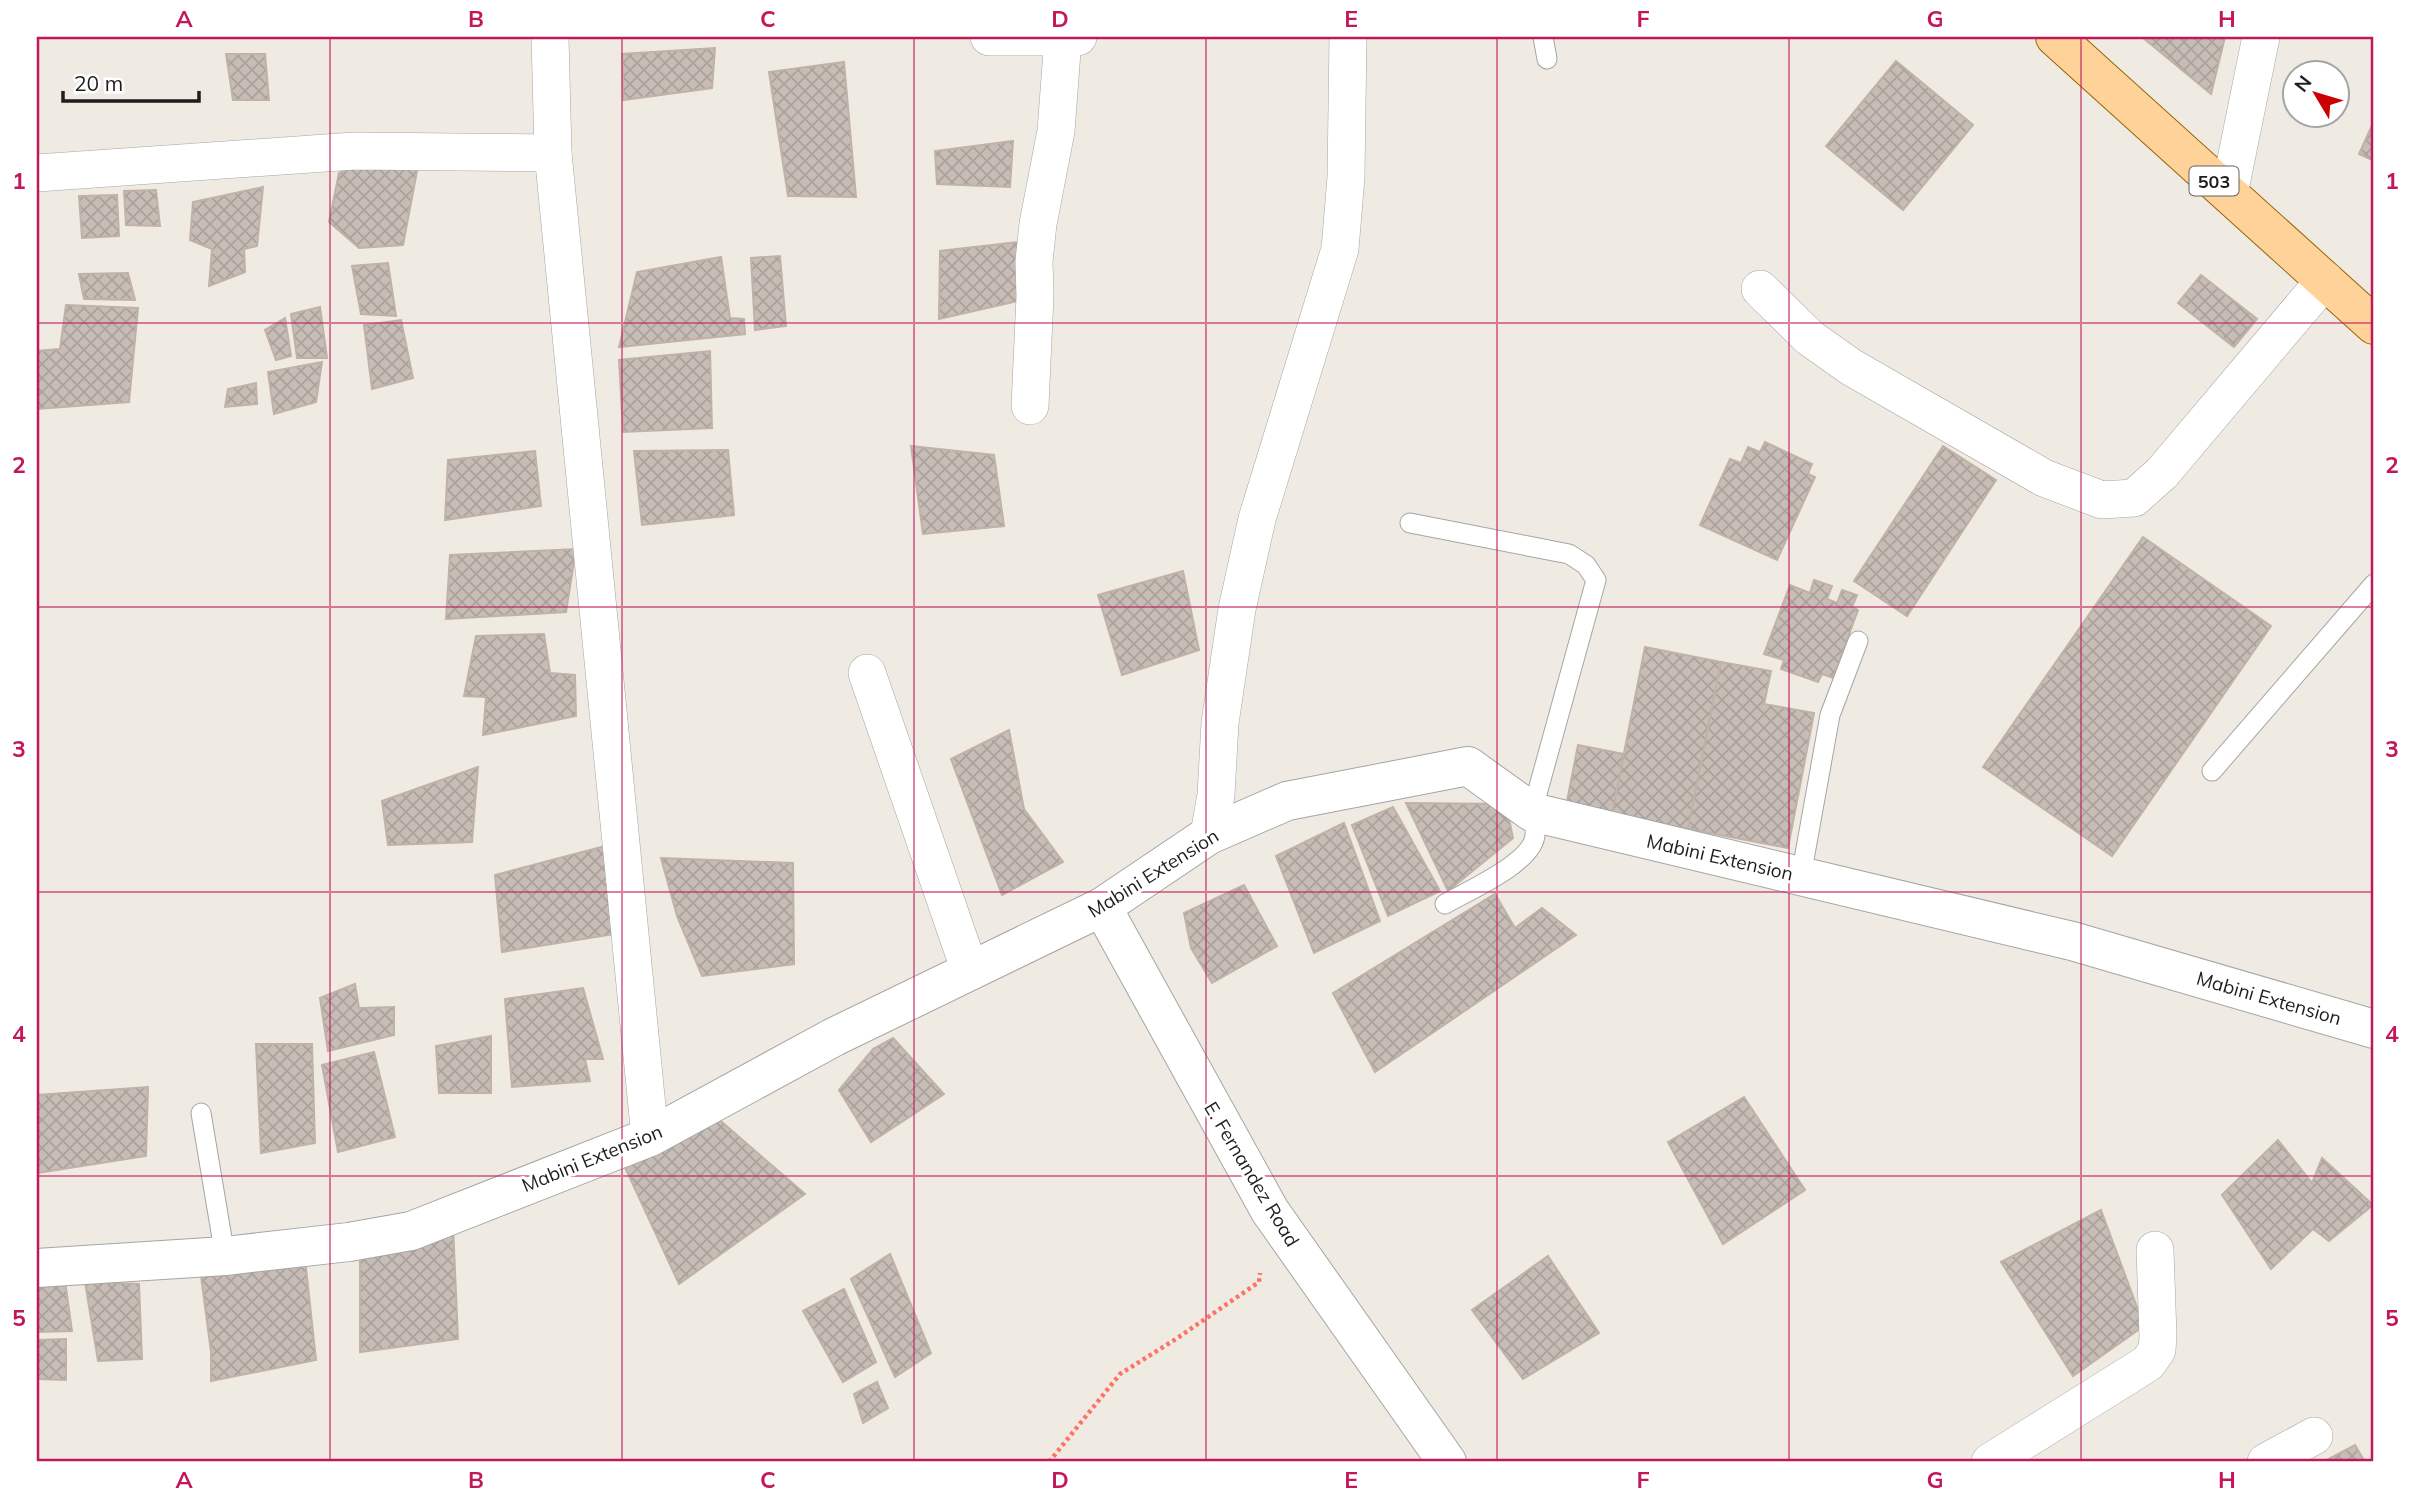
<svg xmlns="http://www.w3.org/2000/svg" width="2411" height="1499" viewBox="0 0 2411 1499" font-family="Mulish,sans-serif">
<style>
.building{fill:url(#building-cross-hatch);stroke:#c2b1a5;stroke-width:2}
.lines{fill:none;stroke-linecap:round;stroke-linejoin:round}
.service-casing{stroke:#a5a5a5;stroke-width:21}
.minor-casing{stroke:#a5a5a5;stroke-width:38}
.tertiary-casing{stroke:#a5a5a5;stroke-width:40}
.primary-casing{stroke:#986400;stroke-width:40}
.path{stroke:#ff7365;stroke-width:4.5;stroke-dasharray:3.5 3.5;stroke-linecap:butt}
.service{stroke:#fff;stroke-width:19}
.minor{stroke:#fff;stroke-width:37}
.tertiary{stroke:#fff;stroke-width:38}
.primary{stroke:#ffd299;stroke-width:38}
.grid{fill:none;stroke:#c2185b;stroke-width:2;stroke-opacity:0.55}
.labels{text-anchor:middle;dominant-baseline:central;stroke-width:6;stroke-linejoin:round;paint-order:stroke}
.shield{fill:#fff;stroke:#626262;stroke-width:2}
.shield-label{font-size:18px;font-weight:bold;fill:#1e1e1e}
.street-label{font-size:19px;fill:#1e1e1e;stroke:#fff}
.neatline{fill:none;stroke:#c2185b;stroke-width:2.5}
.grid-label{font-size:23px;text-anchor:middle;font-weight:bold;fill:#c2185b}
</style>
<defs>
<pattern id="building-cross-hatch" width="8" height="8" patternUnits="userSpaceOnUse" patternTransform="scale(1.75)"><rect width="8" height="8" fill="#c7bdb6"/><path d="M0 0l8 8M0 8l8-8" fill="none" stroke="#aaa29c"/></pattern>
</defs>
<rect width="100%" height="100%" fill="#efebe3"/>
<g class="building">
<polygon points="2142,37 2225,37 2211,94"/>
<polygon points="715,48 712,88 623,100 622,54"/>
<polygon points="226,54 265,54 269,100 233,100"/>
<polygon points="1896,61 1973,125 1903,210 1826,146"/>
<polygon points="844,62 856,197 788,196 769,72"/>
<polygon points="2374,121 2374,161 2359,154"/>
<polygon points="1013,141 1010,187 937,184 935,151"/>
<polygon points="363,162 418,166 403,245 359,248 329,222 339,173"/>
<polygon points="263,187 257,246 244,249 245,272 209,286 212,249 190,240 193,202"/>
<polygon points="156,190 160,226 126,225 124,191"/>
<polygon points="117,195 119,236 82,238 79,196"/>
<polygon points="1018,242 1022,300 939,319 940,251"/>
<polygon points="780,256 786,326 755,330 751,258"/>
<polygon points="721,257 730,318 744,319 745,334 619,347 637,272"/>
<polygon points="388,263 396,316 361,314 352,266"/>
<polygon points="128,273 135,300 84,299 79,274"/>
<polygon points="2201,275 2257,319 2234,347 2178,303"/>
<polygon points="66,305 138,308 129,402 37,409 37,351 60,349"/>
<polygon points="320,307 327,358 297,358 291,314"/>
<polygon points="285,318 291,356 276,360 265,330"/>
<polygon points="401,320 413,378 372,389 364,325"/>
<polygon points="710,351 712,428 623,432 619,360"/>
<polygon points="322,362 316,402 274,414 268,372"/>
<polygon points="256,383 257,404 225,407 228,389"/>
<polygon points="1765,442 1812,464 1808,474 1815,477 1777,560 1700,525 1730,459 1741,463 1748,447 1760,452"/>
<polygon points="911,446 994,455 1004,526 923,534"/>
<polygon points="1943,446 1996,480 1907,616 1854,581"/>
<polygon points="728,450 734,515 642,525 634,451"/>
<polygon points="535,451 541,506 445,520 448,460"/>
<polygon points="2143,537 2271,626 2112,856 1983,767"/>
<polygon points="576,549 566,612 446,619 450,555"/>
<polygon points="1183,571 1199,650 1122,675 1098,595"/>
<polygon points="1814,580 1832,586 1827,599 1837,603 1842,590 1857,595 1852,607 1858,610 1833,678 1822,674 1818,682 1781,669 1784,660 1764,654 1790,585 1810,593"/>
<polygon points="544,634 550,673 575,675 576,716 483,735 486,697 464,696 476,636"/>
<polygon points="1645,647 1721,662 1688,829 1612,814"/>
<polygon points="1721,662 1771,671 1764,704 1814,713 1788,848 1688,829"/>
<polygon points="1009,730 1024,809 1063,862 1002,895 951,759"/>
<polygon points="1578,745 1624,754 1612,814 1566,806"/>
<polygon points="478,767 472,842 388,845 382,801"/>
<polygon points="1406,803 1506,804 1513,838 1448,891"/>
<polygon points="1393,807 1440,891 1388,916 1352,825"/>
<polygon points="1344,823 1380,921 1314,953 1276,856"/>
<polygon points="605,846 621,933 502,952 495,875"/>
<polygon points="661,858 793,863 794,964 702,976 677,916"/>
<polygon points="1244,885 1277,946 1212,983 1191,948 1184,913"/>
<polygon points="1495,894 1515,928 1542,908 1576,935 1375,1072 1333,993"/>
<polygon points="355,984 359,1008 394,1007 394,1035 328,1051 320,998"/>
<polygon points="583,988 603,1059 585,1059 590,1081 512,1087 505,999"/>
<polygon points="491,1036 491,1093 439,1093 436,1046"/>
<polygon points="893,1038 944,1094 871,1142 839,1090 873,1049"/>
<polygon points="256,1044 312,1044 315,1143 261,1153"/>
<polygon points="374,1052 395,1137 338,1152 322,1065"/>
<polygon points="148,1087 146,1156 37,1173 37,1095"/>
<polygon points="1744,1097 1805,1190 1723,1244 1668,1142"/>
<polygon points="715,1116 805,1194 679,1284 622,1161"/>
<polygon points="2278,1140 2312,1183 2322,1158 2373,1205 2329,1241 2313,1229 2271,1269 2222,1195"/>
<polygon points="2101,1210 2144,1326 2073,1376 2001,1262"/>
<polygon points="453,1225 458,1339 360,1352 360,1249"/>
<polygon points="890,1254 931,1353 895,1377 851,1279"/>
<polygon points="1548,1256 1599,1333 1523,1379 1472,1310"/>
<polygon points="305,1259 316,1360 211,1381 211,1352 201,1276"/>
<polygon points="64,1274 72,1331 37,1332 37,1280"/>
<polygon points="85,1282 139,1284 142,1359 98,1361"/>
<polygon points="844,1289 876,1362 843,1382 803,1311"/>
<polygon points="66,1339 66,1380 37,1379 37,1340"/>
<polygon points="877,1382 888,1408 863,1423 854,1394"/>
<polygon points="2355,1445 2365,1462 2323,1462"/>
</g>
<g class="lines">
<g class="service-casing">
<g id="service">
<polyline points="1543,37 1547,59"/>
<path d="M1410,523l159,31 17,11 10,15 -64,232c1,7 4,15 3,22 0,28 -68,57 -90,70"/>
<polyline points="2212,771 2374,584"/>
<polyline points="1801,876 1830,715 1858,641"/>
<polyline points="201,1113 225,1256"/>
</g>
</g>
<g class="minor-casing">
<g id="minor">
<polyline points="550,37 553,153 650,1137"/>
<polyline points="989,37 1078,37"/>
<polyline points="37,173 354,151 553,153"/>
<polyline points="2229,194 2261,37"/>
<polyline points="1760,289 1810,338 1851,367 2044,478 2102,500 2134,498 2162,473 2325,280"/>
<polyline points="1030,406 1035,296 1034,261 1038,224 1056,131 1063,38"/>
<polyline points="867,673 970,971"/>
<polyline points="1209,835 1216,795 1220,723 1237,609 1257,519 1340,249 1346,177 1348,37"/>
<polyline points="1990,1462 2148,1363 2157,1350 2158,1336 2155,1250"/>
<polyline points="2266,1462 2314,1436"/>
</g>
</g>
<g class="tertiary-casing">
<g id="tertiary">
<polyline points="1102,907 1270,1211 1447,1462"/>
<polyline points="37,1268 225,1256 349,1242 411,1231 650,1137 834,1037 1102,907 1209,835 1287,801 1468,766 1532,812 2072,941 2374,1029"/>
</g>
</g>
<g class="primary-casing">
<polyline id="primary" points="2055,37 2374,325"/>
</g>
<polyline class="path" points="1049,1462 1120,1374 1176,1339 1259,1282 1260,1273"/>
<use href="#service" class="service"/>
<use href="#minor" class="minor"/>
<use href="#tertiary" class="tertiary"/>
<use href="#primary" class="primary"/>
</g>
<path class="grid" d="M330,37v1425M622,37v1425M914,37v1425M1206,37v1425M1497,37v1425M1789,37v1425M2081,37v1425M37,323h2337M37,607h2337M37,892h2337M37,1176h2337"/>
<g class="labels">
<rect class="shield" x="2189.5" y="166.5" width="49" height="29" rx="5"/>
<g class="shield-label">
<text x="2214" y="181">503</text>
</g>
<g class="street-label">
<text transform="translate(1720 857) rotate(13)">Mabini Extension</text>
<text transform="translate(1153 873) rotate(-32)">Mabini Extension</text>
<text transform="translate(2269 998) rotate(16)">Mabini Extension</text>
<text transform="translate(592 1158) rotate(-22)">Mabini Extension</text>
<text transform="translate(1252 1174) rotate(59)">E. Fernandez Road</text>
</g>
</g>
<rect width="2411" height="1499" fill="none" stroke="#ffffff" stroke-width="77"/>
<g transform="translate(2316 94) rotate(308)"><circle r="33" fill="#ffffff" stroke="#a5a5a5" stroke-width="2"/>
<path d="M0-5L12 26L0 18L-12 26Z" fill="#cc0002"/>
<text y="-10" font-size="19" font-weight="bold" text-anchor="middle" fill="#1e1e1e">N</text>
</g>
<path d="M63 91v10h136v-10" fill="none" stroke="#1e1e1e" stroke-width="3.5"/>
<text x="74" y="91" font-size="21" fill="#1e1e1e" stroke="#ffffff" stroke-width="5" paint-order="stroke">20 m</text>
<rect x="38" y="38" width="2334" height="1422" class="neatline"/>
<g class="grid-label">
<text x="184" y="27">A</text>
<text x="476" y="27">B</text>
<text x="768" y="27">C</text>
<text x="1060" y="27">D</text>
<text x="1351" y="27">E</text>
<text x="1643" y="27">F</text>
<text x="1935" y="27">G</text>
<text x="2227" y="27">H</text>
<text x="19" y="189">1</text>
<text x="2392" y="189">1</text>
<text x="19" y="473">2</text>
<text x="2392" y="473">2</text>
<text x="19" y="757">3</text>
<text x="2392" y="757">3</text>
<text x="19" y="1042">4</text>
<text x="2392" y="1042">4</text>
<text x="19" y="1326">5</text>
<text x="2392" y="1326">5</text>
<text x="184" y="1488">A</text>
<text x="476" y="1488">B</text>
<text x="768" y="1488">C</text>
<text x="1060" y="1488">D</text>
<text x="1351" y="1488">E</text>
<text x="1643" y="1488">F</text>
<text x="1935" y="1488">G</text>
<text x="2227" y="1488">H</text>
</g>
</svg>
